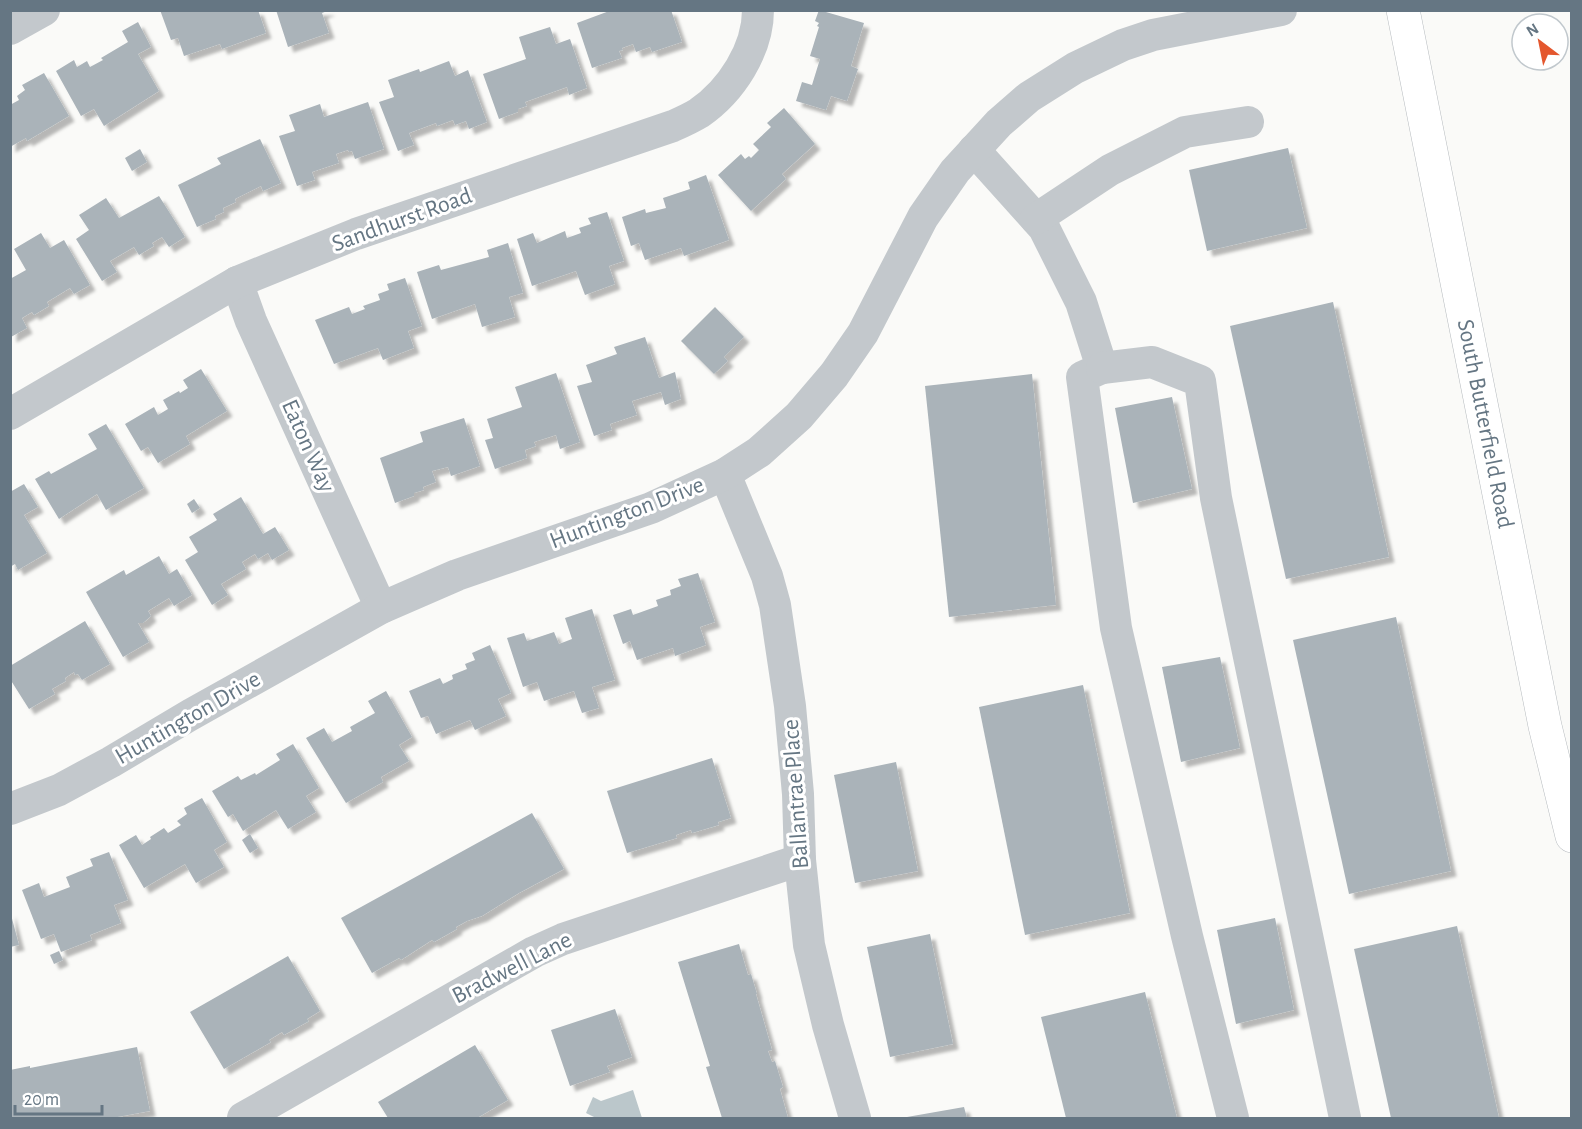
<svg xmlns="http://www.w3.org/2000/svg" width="1582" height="1129" viewBox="0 0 1582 1129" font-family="'Alegreya Sans',sans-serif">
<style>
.water{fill:#bbc7cb}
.building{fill:#aab3b9;filter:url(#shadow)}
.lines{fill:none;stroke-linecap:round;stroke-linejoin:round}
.major-casing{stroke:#b5babe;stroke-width:34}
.minor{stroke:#c3c8cc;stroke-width:32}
.major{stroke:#fff;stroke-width:33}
.labels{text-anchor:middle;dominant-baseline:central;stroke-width:6;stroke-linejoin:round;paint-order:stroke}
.street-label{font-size:24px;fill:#657683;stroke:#fff}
</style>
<defs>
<filter id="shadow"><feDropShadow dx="5.5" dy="5.5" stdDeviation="1.5" flood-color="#0004"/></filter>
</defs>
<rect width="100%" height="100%" fill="#fafaf8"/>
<polygon class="water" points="633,1090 642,1118 596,1118 586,1113 593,1097 601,1101"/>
<g class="building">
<polygon points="160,10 258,10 266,33 222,49 220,44 184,56 178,38 171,40"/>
<polygon points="276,10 330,10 322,13 329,33 288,47"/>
<polygon points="612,10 671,10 682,42 652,52 650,47 636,52 633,44 622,48 623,50 619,51 622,58 592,68 577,23"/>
<polygon points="819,10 864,23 851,66 858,69 847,101 831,96 826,110 796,101 802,82 812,85 820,59 810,56 819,27 817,26 819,23 815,21"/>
<polygon points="138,22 151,47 138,54 159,91 104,126 94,109 81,116 56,71 74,60 77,67 87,61 90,67 103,60 101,58 128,42 122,31"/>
<polygon points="550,27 556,44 570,39 587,88 569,95 567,87 525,102 527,106 518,109 518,112 499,119 483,74 526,59 519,37"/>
<polygon points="449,61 455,76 468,70 487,122 469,129 466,121 455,125 453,120 437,126 436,123 409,133 414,145 398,151 379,102 394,97 388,80 419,69 420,72"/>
<polygon points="44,73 69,116 27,141 26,138 10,147 10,105 19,100 17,96 25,90 22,85"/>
<polygon points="368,102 384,149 355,159 352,151 349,152 348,150 336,154 339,163 312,172 315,180 297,186 279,136 295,131 289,115 320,104 324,117"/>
<polygon points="784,108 815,144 782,174 786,179 751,211 718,175 741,154 745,159 749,156 751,158 759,150 753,144 771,127 767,123"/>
<polygon points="260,139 281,183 263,191 261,186 235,199 236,202 223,208 224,212 215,216 216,219 197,227 178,185 221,164 217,158"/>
<polygon points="1288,148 1307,228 1207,251 1189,170"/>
<polygon points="140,149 147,162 132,171 125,158"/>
<polygon points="706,175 729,240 684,256 681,248 645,260 639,243 631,246 622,217 645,209 646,213 666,208 663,198 690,189 688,182"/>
<polygon points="159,196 185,237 169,247 162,237 152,243 154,246 139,255 134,247 110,261 117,272 102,281 76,239 89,230 79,215 106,198 119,218"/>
<polygon points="607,212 624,261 609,266 615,284 585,295 576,271 532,286 517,239 533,233 537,243 565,231 567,238 581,233 579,228 591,224 588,218"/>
<polygon points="41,233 50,248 64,240 90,285 74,294 70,288 47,302 49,306 34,315 32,312 22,318 27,328 11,337 10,279 26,270 14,249"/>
<polygon points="508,243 523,293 509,297 515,317 482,327 475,304 432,319 417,272 439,265 441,270 489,257 487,250"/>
<polygon points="405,278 422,326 408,331 414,348 383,360 378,348 334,364 315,320 349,307 352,314 365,309 363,306 380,300 378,294 389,290 387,284"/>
<polygon points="1333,302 1389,557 1286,579 1230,326"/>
<polygon points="715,307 744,337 724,357 728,361 714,374 681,341"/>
<polygon points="645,337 659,378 675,372 681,399 665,405 661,392 632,401 637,415 610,424 612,430 594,436 577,386 592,382 586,365 617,354 614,347"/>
<polygon points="201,369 227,411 186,436 190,444 158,463 148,447 141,451 125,424 154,407 158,415 168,409 163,400 179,391 180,393 188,388 183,380"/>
<polygon points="556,373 580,442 560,449 556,435 534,442 536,446 525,450 527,458 495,469 485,440 493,438 487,419 522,407 515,387"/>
<polygon points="1032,374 1056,605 949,617 925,386"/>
<polygon points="1172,397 1192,489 1133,503 1115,408"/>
<polygon points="464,418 480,466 451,476 448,467 432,471 436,482 423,487 424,490 414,493 414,496 395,503 380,458 423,442 420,432"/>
<polygon points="106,424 144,488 106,510 97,494 59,519 35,479 49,471 51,474 97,449 88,434"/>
<polygon points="24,484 38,507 24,515 47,553 18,570 15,564 10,567 10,492"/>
<polygon points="241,497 263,534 275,527 289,550 272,560 268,553 258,559 255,554 242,562 246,569 221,584 228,595 212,605 185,560 198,552 189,537 217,520 213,514"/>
<polygon points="194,499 200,508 192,513 187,504"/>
<polygon points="159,556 169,574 177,569 192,595 174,606 169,598 148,611 151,616 143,623 138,623 149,642 123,657 86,592 124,570 126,575"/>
<polygon points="698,573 715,622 700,627 706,645 675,656 673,648 637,660 630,641 623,644 613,615 631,609 633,615 658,606 656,600 671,595 670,590 681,586 678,579"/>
<polygon points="592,609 615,680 592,687 599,708 582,713 574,691 544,701 537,682 523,687 507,638 524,633 527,641 554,632 559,644 572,639 565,618"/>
<polygon points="1396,617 1451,871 1349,894 1293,640"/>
<polygon points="85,621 110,664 82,680 78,674 75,675 74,672 65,678 66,681 52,689 55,694 29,709 10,679 10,666"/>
<polygon points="490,645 511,693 498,699 506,716 475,730 470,720 436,734 428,716 421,718 409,691 440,678 443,684 453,679 452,675 467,669 465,664 475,660 472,653"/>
<polygon points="1220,657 1240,748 1181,762 1162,667"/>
<polygon points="1083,685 1130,913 1025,935 979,707"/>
<polygon points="386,691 412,737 399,745 409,761 381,777 383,782 346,803 306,738 324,728 332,742 352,731 350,727 375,713 368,701"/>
<polygon points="293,744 319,788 306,796 316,812 288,829 276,810 243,831 233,814 228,817 212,791 238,776 241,780 255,773 256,775 280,760 276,754"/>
<polygon points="712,758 731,818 718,822 719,825 692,833 691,830 676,835 677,838 627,853 607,791"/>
<polygon points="896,762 918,871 855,883 834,775"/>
<polygon points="202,798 227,842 214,850 224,867 196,883 185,864 144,888 119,845 136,835 142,845 151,839 150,837 164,828 168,833 181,825 177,821 187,814 184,808"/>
<polygon points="532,813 564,869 519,893 482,916 467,921 456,927 457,929 434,942 432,940 401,960 399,958 372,973 341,918"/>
<polygon points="250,834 258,848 250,853 242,840"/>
<polygon points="109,852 128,900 114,905 121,923 90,935 92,940 61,952 54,934 41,939 22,890 39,883 44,897 70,887 66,877 93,866 90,859"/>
<polygon points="10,911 19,945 10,947"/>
<polygon points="1275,918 1294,1010 1236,1024 1217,930"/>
<polygon points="1457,926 1499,1118 1391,1118 1354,949"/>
<polygon points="930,934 953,1044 890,1057 867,947"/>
<polygon points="739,944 748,975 751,974 757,994 756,994 772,1050 768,1051 772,1062 775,1061 783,1087 780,1089 788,1118 722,1118 706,1067 710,1066 678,962"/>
<polygon points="59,951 63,960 54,964 50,955"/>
<polygon points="288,956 320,1011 307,1019 309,1021 284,1035 282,1032 269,1040 271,1042 224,1069 190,1012"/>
<polygon points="1145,992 1177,1118 1066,1118 1041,1017"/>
<polygon points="615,1009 632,1057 607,1066 610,1072 570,1086 551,1030"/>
<polygon points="475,1045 508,1100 477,1118 388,1118 378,1102"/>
<polygon points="137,1047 150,1111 112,1118 10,1118 10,1070 30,1066 30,1068"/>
<polygon points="964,1107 967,1118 908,1118 907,1117"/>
</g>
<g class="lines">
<g class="major-casing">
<g id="major">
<path id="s1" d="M1403,10l142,716 27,110"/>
</g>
</g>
<g class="minor">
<polyline points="10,29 44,10"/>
<polyline points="974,150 1044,228 1081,302 1102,368 1082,377 1116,628 1187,936 1233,1118"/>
<polyline points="1036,219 1110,170 1185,132 1248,122"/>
<polyline points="237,282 251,321 381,608"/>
<polyline points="1102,368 1152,362 1200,381 1216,498 1345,1118"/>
<path d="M10,414l227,-132 119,-48 317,-108c9,-4 18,-8 26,-13 32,-22 59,-63 59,-103"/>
<polyline points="725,474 767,576 775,605 790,706 798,794 800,860 809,945 828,1025 855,1118"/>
<polyline points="10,809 59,790 111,762 190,715 381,608 457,575 651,508 725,474 759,452 799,416 834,375 863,333 923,217 955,171 999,123 1029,97 1075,68 1123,45 1153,35 1281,10"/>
<polyline points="243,1118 534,952 563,939 800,860"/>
</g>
<use href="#major" class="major"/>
</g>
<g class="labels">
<g class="street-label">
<text transform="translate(402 220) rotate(-20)">Sandhurst Road</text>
<text stroke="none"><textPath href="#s1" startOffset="422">South Butterfield Road</textPath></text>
<text transform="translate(308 446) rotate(66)">Eaton Way</text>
<text transform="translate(627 513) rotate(-21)">Huntington Drive</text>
<text transform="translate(188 718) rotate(-30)">Huntington Drive</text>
<text transform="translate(796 794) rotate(-94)">Ballantrae Place</text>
<text transform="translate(512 968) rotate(-27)">Bradwell Lane</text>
</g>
</g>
<rect width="1582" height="1129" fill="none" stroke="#657683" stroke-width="24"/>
<g transform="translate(1540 42) rotate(328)"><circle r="28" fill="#ffffff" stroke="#c1c8cd" stroke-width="1.5"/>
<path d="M0-4.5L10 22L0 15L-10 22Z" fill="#e4572e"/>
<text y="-9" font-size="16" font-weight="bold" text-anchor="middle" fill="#657683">N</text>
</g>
<path d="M15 1105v9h87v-9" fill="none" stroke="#657683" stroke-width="3"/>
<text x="24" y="1105" font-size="18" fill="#657683" stroke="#ffffff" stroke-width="4.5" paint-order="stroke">20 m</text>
</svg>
